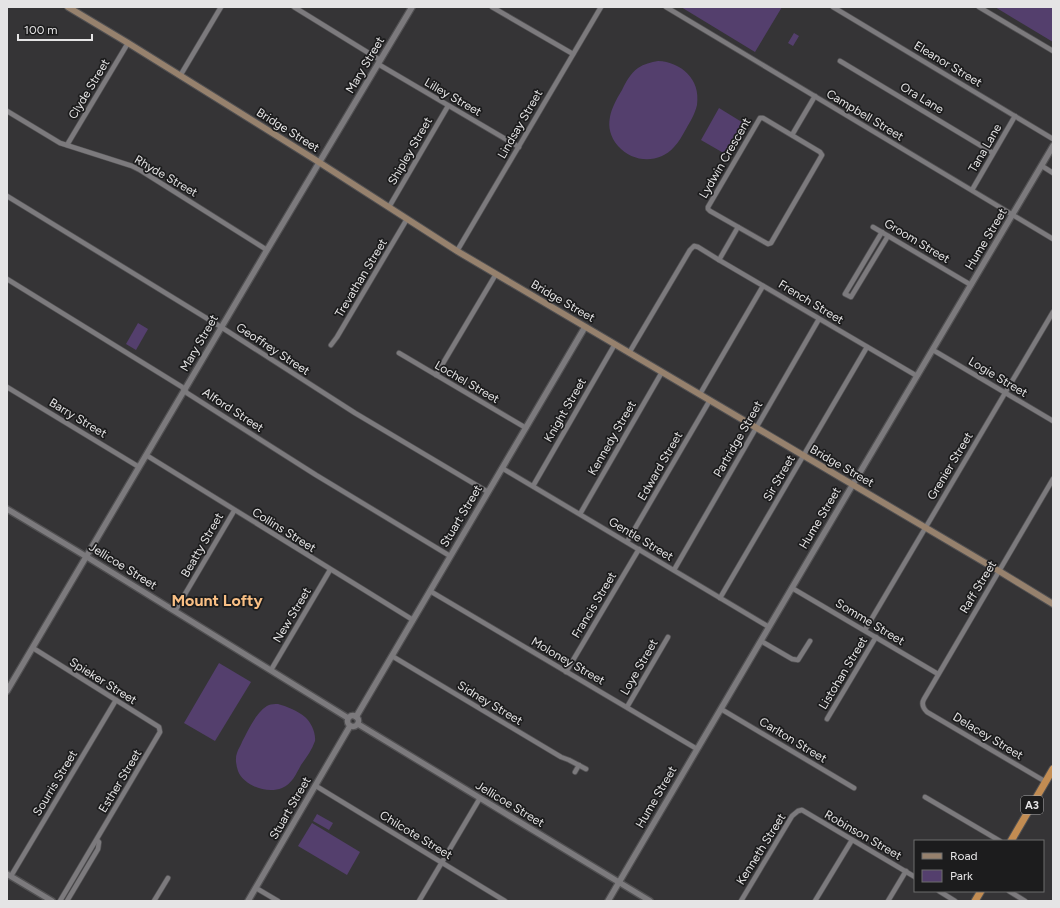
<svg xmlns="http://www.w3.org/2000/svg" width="1060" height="908" viewBox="0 0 1060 908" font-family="Figtree,sans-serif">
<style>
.green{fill:#543f6d}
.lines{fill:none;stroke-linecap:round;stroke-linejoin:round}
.minor-casing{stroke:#515052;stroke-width:6}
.tertiary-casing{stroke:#515052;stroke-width:8}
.secondary-casing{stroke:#515052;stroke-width:8}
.trunk-casing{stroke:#515052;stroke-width:9}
.minor{stroke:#7c7a7d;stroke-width:4.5}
.tertiary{stroke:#7c7a7d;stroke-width:5.5}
.secondary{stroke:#96816d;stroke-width:6}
.trunk{stroke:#c28c52;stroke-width:7}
.labels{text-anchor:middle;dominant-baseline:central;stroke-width:3.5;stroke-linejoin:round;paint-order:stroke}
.shield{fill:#1c1c1d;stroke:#a9a8a9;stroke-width:1}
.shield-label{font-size:11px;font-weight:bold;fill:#e5e4e5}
.street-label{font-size:12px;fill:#e5e4e5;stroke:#1c1c1d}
.district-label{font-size:16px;font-weight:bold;fill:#f9bf84;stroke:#1c1c1d}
</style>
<rect width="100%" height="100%" fill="#353436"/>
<g class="green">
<polygon points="681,7 782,7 755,52"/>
<polygon points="995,7 1053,7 1053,42"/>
<polygon points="794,33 799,36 793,46 788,43"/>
<path d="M658,61c23,1 43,18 39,44 -2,9 -7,17 -11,24 -4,7 -7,13 -12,18 -15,17 -41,16 -56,-1 -16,-19 -7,-38 4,-56 4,-8 8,-16 16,-22 6,-4 13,-6 20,-7z"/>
<polygon points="719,108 745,124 727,155 701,140"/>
<polygon points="138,323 148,329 136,350 126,344"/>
<polygon points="219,663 251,682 215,741 184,723"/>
<path d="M278,704c8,2 20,7 27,13 6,5 11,16 10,24 -3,9 -9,17 -14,24 -5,9 -9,19 -19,23 -15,6 -38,-2 -44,-17 -2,-6 -3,-13 -1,-18 1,-4 4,-8 5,-11 6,-11 15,-32 27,-37 2,-1 6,-1 9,-1z"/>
<polygon points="317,814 333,823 329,830 313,821"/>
<polygon points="312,823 360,852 347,875 298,846"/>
</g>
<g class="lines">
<g class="minor-casing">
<g id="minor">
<polyline points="294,7 380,60"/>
<polyline points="492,7 573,54"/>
<polyline points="666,7 1053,239"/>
<polyline points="833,7 1053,139"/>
<polyline points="979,7 1053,51"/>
<polyline points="840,61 993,153"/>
<polyline points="378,64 519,147"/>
<polyline points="180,76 221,7"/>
<polyline points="7,111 60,143 132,166 140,170 267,250"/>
<polygon points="760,118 763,118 820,152 822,155 771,243 768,244 710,211 708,209 708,207"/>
<polyline points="792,135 815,96"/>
<polyline points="67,145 128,43"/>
<polyline points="1042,166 1053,173"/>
<polyline points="972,190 1015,116"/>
<polyline points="7,196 221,327 355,413 488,492"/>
<polyline points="389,207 448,106"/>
<polyline points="873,227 971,285"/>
<polyline points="882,232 845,294 851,297 888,236"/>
<polyline points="457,251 601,7"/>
<polyline points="719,260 738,227"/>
<polyline points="7,279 182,387 187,393 316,475 450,556"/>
<polyline points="331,345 337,337 407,219"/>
<polyline points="933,350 1053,421"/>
<polyline points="399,353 526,428"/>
<polyline points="629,353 690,250 694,246 698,247 719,260 917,376"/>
<polyline points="436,375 496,274"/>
<polyline points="7,387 139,467"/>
<polyline points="700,394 763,286"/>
<polyline points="146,455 413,620"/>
<polyline points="502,468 769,627"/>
<polyline points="533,486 615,344"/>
<polyline points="580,514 662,372"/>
<polyline points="627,542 710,400"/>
<polyline points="674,570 819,319"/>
<polyline points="792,588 938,674"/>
<polyline points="430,591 697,749"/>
<polyline points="720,598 867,347"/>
<polyline points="175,611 234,511"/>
<polyline points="865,630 1053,312"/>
<polyline points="761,641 792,659 798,660 810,641"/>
<polyline points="33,648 159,727 160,732 60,901"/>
<polyline points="392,656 561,757 569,760 586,769"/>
<polyline points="271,670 330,570"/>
<polyline points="566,672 639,549"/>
<polyline points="627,707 668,637"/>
<polyline points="721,709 854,788"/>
<polyline points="827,719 876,637"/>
<polyline points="575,772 579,765"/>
<path d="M1046,782l-119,-70c-4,-4 -6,-8 -3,-13l129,-220"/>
<polyline points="316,786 505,901"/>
<polyline points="925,797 1000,841"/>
<polyline points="11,876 116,700"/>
<polyline points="256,888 278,901"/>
<polyline points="939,891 955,901"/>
<polyline points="1009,891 1025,901"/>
<polyline points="67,901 98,849 99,842 97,840"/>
<polyline points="154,901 168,878"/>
<polyline points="419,901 480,798"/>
<polyline points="741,901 792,816 798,811 802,810 915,877"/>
<polyline points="815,901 852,840"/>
<polyline points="888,901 906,871"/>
</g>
</g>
<g class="tertiary-casing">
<g id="tertiary">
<polyline points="7,509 87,557 348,718"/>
<polyline points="7,691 267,250 412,7"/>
<circle cx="353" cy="721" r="5.5"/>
<polyline points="356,717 585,327"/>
<polyline points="358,724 480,798 650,901"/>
<polyline points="7,874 52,901"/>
<polyline points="248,901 350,726"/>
<polyline points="608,901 833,518 1053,146"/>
</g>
</g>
<g class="secondary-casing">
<polyline id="secondary" points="68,7 128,43 314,159 457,251 999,571 1053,604"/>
</g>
<g class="trunk-casing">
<g id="trunk">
<polyline points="1011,841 1053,769"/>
<polyline points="975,901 981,891"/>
</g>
</g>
<use href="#minor" class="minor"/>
<use href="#tertiary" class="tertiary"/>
<use href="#secondary" class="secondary"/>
<use href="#trunk" class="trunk"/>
</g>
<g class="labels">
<rect class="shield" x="1021" y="796" width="22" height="18" rx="3"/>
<g class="shield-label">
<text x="1032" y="805">A3</text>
</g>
<g class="street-label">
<text transform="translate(948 64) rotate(31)">Eleanor Street</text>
<text transform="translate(365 65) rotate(-59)">Mary Street</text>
<text transform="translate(89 89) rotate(-59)">Clyde Street</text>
<text transform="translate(453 97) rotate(30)">Lilley Street</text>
<text transform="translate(922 98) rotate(31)">Ora Lane</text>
<text transform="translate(865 115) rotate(31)">Campbell Street</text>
<text transform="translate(520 124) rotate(-60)">Lindsay Street</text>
<text transform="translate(288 130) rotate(32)">Bridge Street</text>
<text transform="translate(985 148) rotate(-60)">Tana Lane</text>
<text transform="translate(410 151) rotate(-60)">Shipley Street</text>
<text transform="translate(725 158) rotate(-60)">Lydwin Crescent</text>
<text transform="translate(166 176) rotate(30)">Rhyde Street</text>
<text transform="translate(986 239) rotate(-59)">Hume Street</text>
<text transform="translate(917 241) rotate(31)">Groom Street</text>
<text transform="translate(361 278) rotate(-59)">Trevathan Street</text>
<text transform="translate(563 301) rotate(30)">Bridge Street</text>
<text transform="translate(811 302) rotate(31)">French Street</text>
<text transform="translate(199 343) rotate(-60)">Mary Street</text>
<text transform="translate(273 349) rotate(33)">Geoffrey Street</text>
<text transform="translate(998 377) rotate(31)">Logie Street</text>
<text transform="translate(467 382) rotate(30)">Lochel Street</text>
<text transform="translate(233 410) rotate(33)">Alford Street</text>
<text transform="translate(565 410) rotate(-60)">Knight Street</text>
<text transform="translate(78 418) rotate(31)">Barry Street</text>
<text transform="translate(612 438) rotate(-60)">Kennedy Street</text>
<text transform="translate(738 439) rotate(-60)">Partridge Street</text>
<text transform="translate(660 466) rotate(-60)">Edward Street</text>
<text transform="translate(842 466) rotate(30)">Bridge Street</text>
<text transform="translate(950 466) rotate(-59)">Grenier Street</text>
<text transform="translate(779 478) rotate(-60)">Sir Street</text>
<text transform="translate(461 516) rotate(-59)">Stuart Street</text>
<text transform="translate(820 518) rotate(-59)">Hume Street</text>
<text transform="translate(284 530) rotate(32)">Collins Street</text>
<text transform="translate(641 539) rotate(31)">Gentle Street</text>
<text transform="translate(202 545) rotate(-60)">Beatty Street</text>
<text transform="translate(123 566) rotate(32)">Jellicoe Street</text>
<text transform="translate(978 587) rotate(-59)">Raff Street</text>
<text transform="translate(594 605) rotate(-59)">Francis Street</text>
<text transform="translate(292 615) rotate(-59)">New Street</text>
<text transform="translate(870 622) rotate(31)">Somme Street</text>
<text transform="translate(568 661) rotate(30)">Moloney Street</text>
<text transform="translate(639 667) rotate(-60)">Loye Street</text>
<text transform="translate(843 673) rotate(-59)">Listohan Street</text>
<text transform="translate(103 681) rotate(32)">Spieker Street</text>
<text transform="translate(490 703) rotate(31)">Sidney Street</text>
<text transform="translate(988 736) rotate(31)">Delacey Street</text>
<text transform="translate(793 740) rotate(31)">Carlton Street</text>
<text transform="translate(120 781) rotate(-59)">Esther Street</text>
<text transform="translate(55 783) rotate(-59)">Sourris Street</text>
<text transform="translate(656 797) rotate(-60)">Hume Street</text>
<text transform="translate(510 804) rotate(31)">Jellicoe Street</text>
<text transform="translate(290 808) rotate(-60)">Stuart Street</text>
<text transform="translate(416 835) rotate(31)">Chilcote Street</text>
<text transform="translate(863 835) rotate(30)">Robinson Street</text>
<text transform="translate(761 849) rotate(-58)">Kenneth Street</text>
</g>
<g class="district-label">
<text x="217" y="600">Mount Lofty</text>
</g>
</g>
<rect width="1060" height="908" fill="none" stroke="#e5e4e5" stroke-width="16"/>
<rect x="914" y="840" width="130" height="52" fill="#1c1c1d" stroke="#6c6c6d"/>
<rect x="922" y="853" width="20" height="6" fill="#96816d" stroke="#6c6c6d"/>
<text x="950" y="860" font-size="12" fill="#e5e4e5">Road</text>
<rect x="922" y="870" width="20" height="12" fill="#543f6d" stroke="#6c6c6d"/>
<text x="950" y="880" font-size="12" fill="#e5e4e5">Park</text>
<path d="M18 34v6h74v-6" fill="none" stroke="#e5e4e5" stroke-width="2"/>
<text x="24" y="34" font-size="12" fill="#e5e4e5" stroke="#1c1c1d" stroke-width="3" paint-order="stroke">100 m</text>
</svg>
